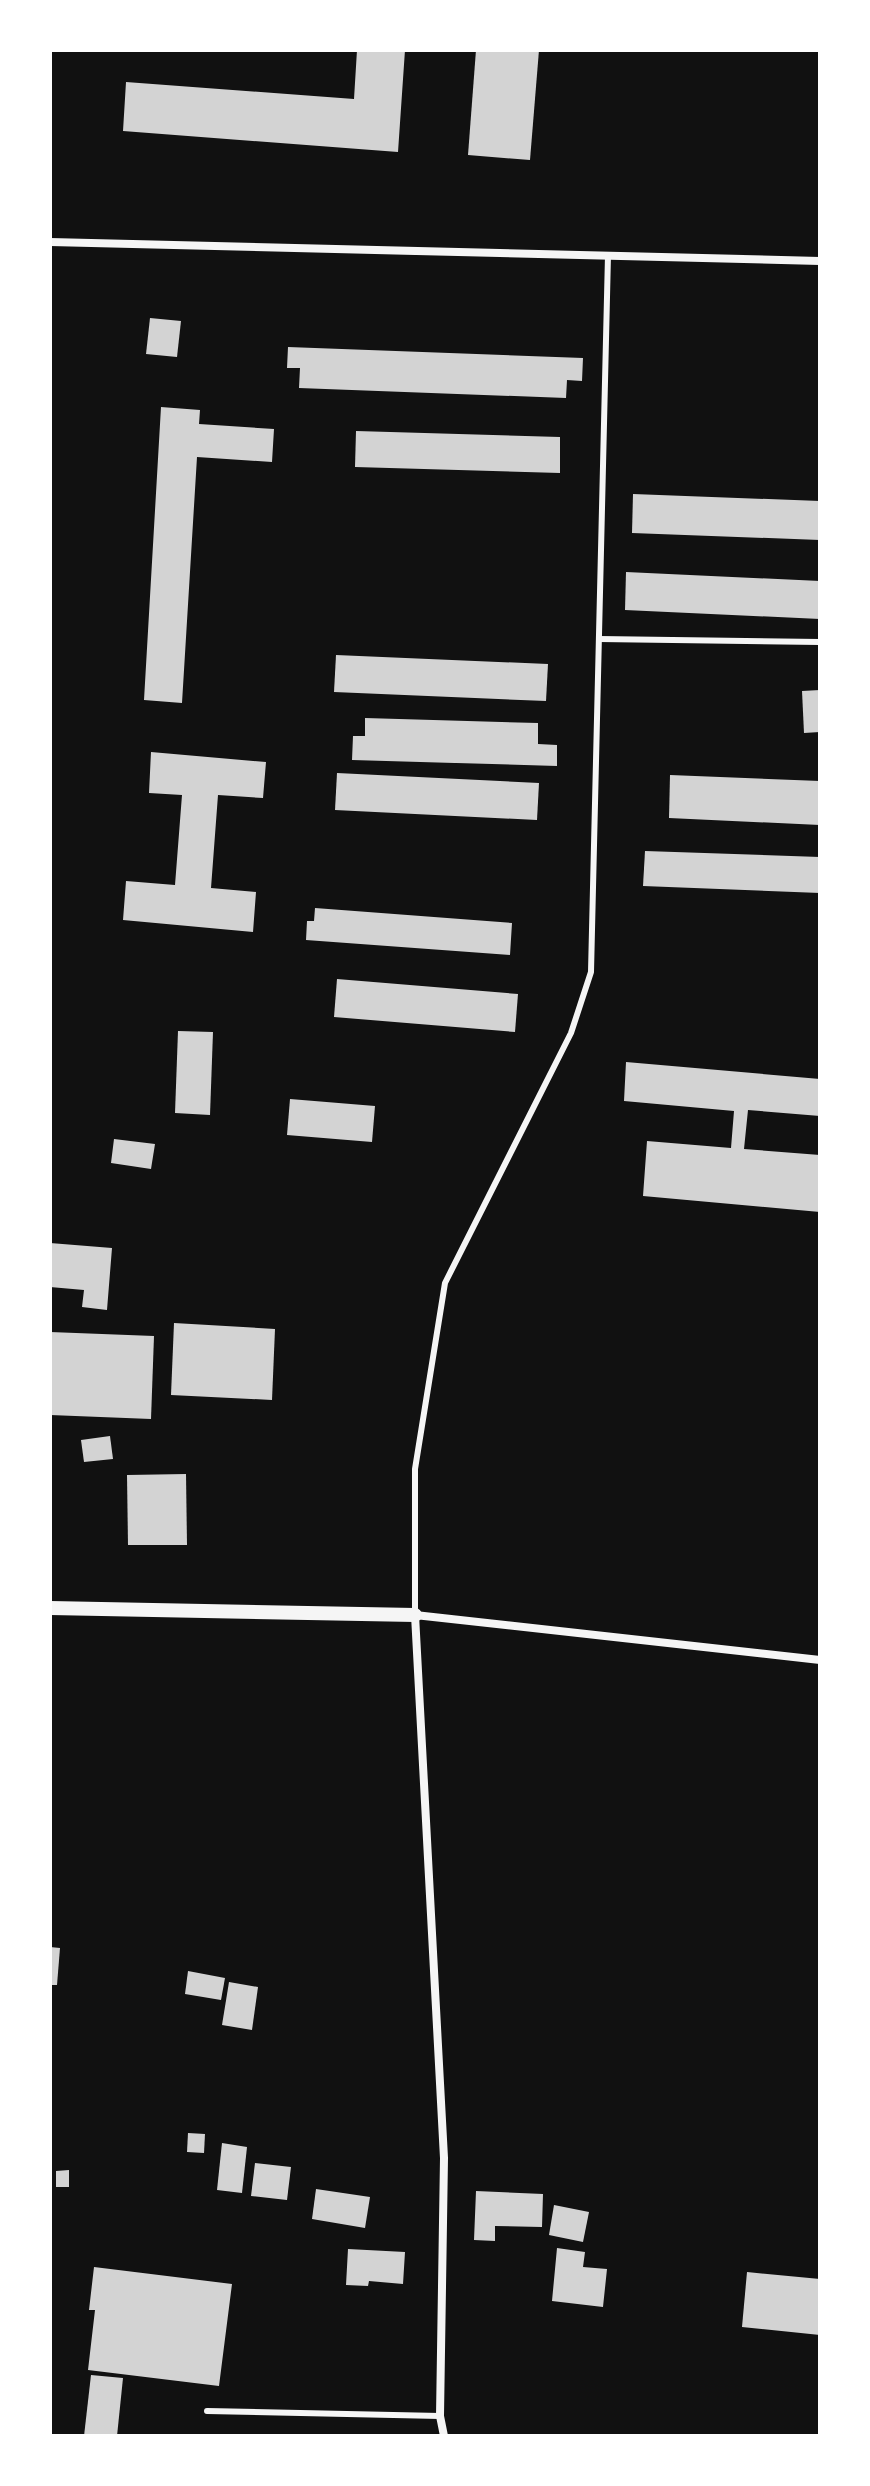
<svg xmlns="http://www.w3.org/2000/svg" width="870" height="2486" viewBox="0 0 870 2486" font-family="'Fira Sans Condensed',sans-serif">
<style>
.building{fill:#d3d3d3}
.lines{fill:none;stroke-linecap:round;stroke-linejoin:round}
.service{stroke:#f5f5f5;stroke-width:6}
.minor{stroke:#f5f5f5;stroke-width:8}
.tertiary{stroke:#f5f5f5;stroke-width:14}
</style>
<rect width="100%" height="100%" fill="#111"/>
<g class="building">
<polygon points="357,50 405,50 398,152 123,131 126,82 354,99"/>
<polygon points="476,50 539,50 530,160 468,155"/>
<polygon points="150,318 181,321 177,357 146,354"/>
<polygon points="288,347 583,358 582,381 567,380 566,398 299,388 300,368 287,368"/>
<polygon points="161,407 200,410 199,424 274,429 272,462 197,457 182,703 144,700"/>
<polygon points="356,431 560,437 560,473 355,467"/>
<polygon points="633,494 820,501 820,540 632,533"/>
<polygon points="626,572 820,581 820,619 625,610"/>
<polygon points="336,655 548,664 546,701 334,692"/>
<polygon points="820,690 820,732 804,733 802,691"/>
<polygon points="365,718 538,723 538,744 557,745 557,766 352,760 353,736 365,736"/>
<polygon points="151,752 266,762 263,798 218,795 211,888 256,892 253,932 123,920 126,881 175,885 182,795 149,793"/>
<polygon points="337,773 539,783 537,820 335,810"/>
<polygon points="670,775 820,781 820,825 669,818"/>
<polygon points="645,851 820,857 820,893 643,886"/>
<polygon points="315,908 512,923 510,955 306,940 307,921 314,921"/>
<polygon points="337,979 518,994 515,1032 334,1017"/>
<polygon points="178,1031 213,1032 210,1115 175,1113"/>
<polygon points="626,1062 820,1079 820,1116 748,1110 744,1149 820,1155 820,1212 643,1196 647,1141 731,1148 734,1111 624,1101"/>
<polygon points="290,1099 375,1106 372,1142 287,1135"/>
<polygon points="114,1139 155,1144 151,1169 111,1163"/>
<polygon points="50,1243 112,1248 107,1310 82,1307 84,1290 50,1287"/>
<polygon points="174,1323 275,1329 272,1400 171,1395"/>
<polygon points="50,1332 154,1336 151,1419 50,1415"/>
<polygon points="110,1436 113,1459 84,1462 81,1440"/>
<polygon points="186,1474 187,1545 128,1545 127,1475"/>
<polygon points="50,1947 60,1948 57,1985 50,1985"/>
<polygon points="188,1971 225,1978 221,2000 185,1994"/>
<polygon points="229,1982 258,1987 252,2030 222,2025"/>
<polygon points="188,2133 205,2134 204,2153 187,2152"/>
<polygon points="222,2143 247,2147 242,2193 217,2190"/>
<polygon points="255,2163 291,2167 287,2200 251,2196"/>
<polygon points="69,2170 69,2187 56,2187 56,2171"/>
<polygon points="316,2189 370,2197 365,2228 312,2219"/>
<polygon points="476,2191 543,2194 542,2227 495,2226 495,2241 474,2240"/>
<polygon points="554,2205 589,2212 583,2242 549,2235"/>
<polygon points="557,2248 585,2252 583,2267 607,2269 603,2307 552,2301"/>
<polygon points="348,2249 405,2252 403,2284 369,2281 368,2286 346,2285"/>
<polygon points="94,2267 232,2284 219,2386 88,2370 95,2310 89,2310"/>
<polygon points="747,2272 820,2279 820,2335 742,2327"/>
<polygon points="91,2375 123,2378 117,2436 84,2436"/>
</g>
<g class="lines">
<g class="service">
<polyline points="599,639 820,642"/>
<polyline points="415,1615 415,1469 445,1283 571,1033 591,972 608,255"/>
<polyline points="207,2411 440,2416"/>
</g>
<g class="minor">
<polyline points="50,242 820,261"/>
<polyline points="444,2436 440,2416 444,2158 415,1615 820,1660"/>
</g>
<polyline class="tertiary" points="50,1608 415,1615"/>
</g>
<rect width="870" height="2486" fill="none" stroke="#ffffff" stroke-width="104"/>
</svg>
